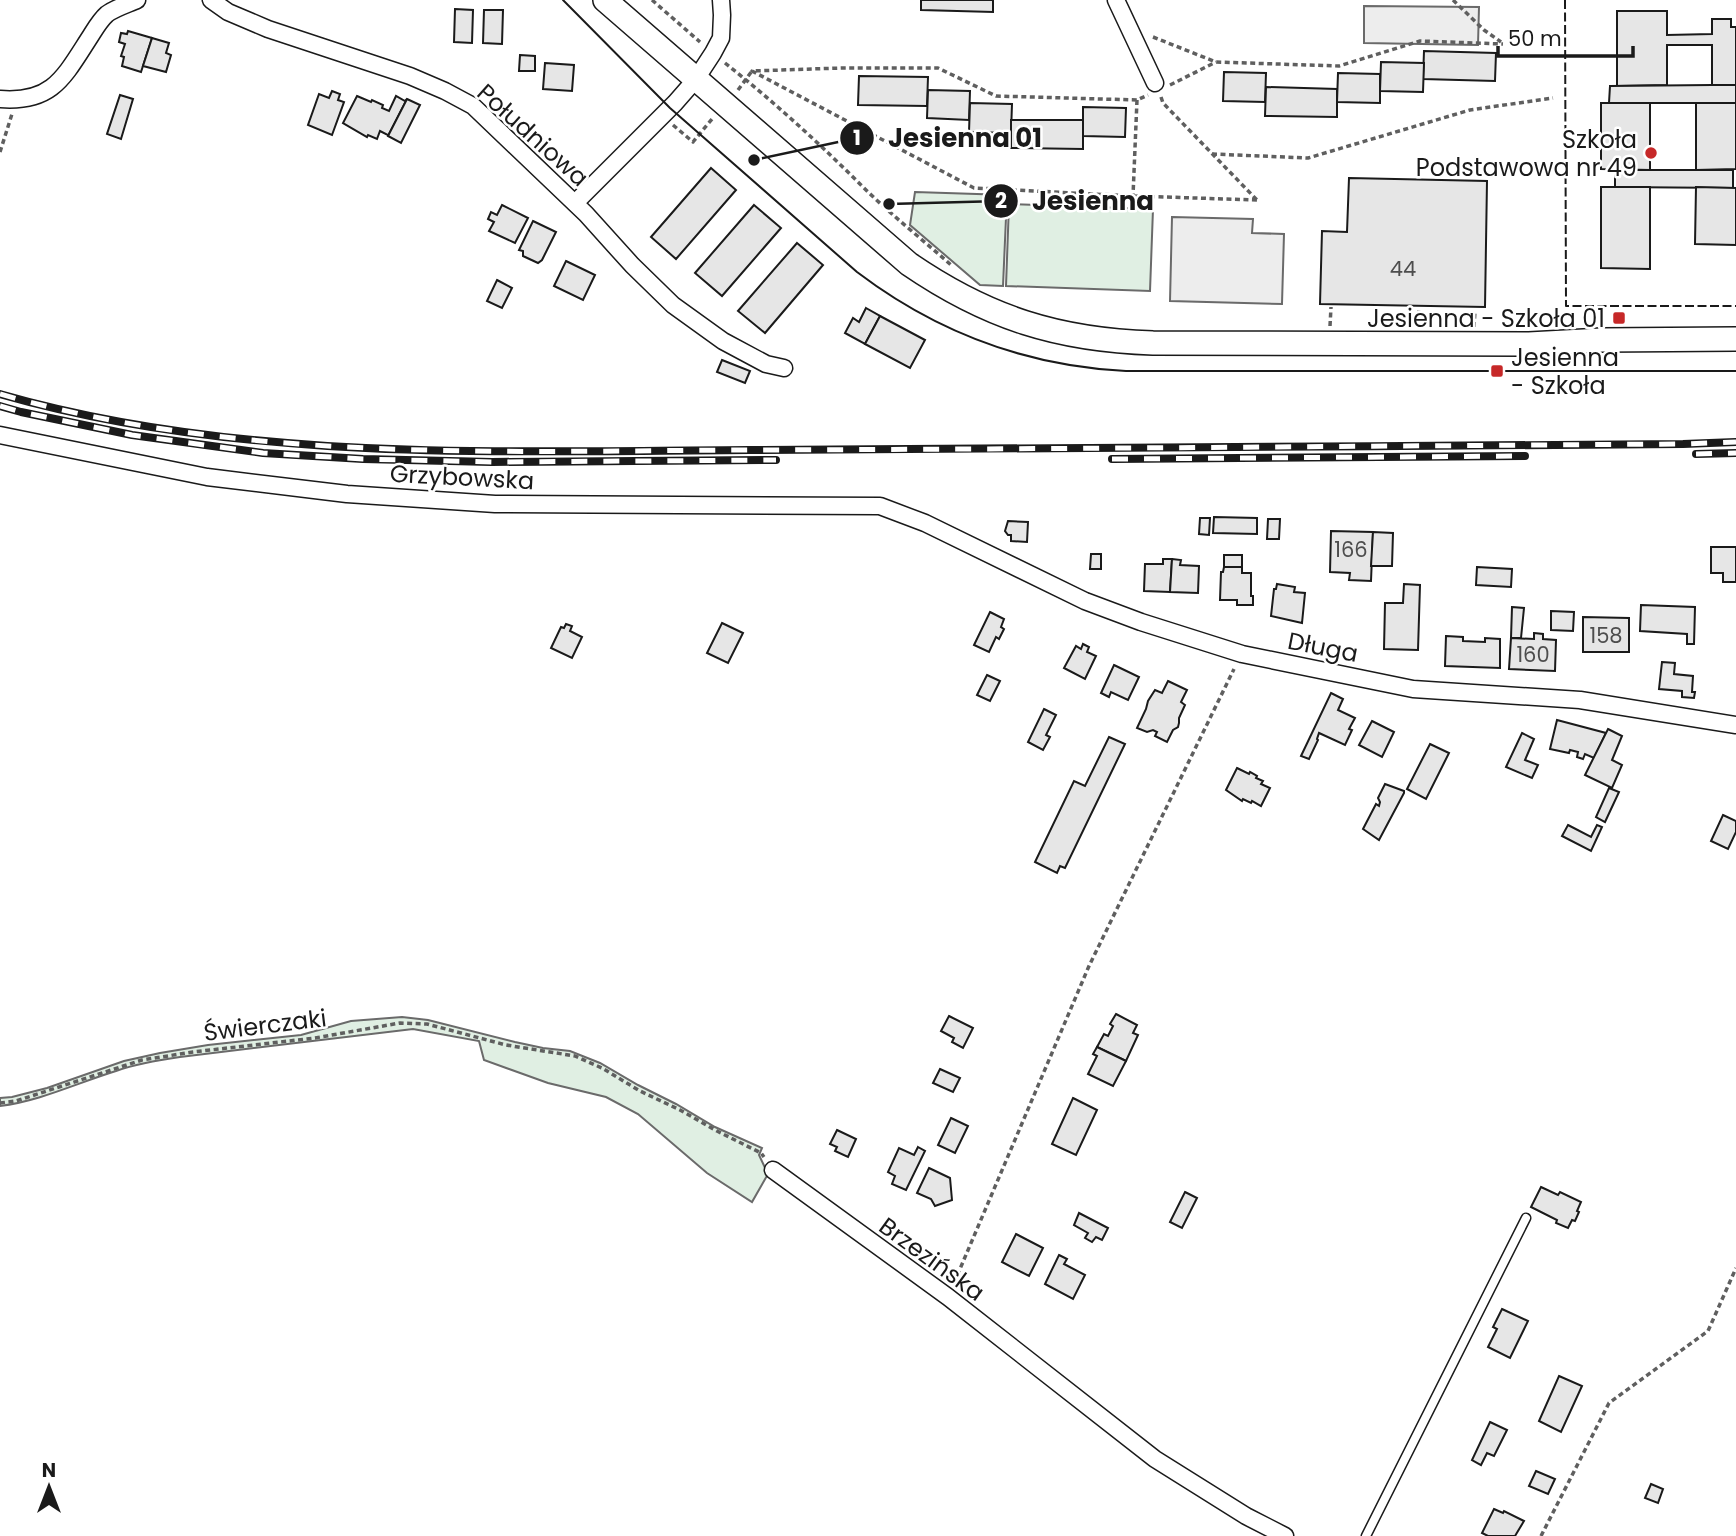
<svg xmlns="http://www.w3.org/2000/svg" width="1736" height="1536" viewBox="0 0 1736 1536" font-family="Poppins,sans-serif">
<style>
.green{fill:#e0efe3;stroke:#6a6a6a;stroke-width:2}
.parking{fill:#ededed;stroke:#6a6a6a;stroke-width:2}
.building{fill:#e6e6e6;stroke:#1a1a1a;stroke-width:2}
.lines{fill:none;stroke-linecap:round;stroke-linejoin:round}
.lane-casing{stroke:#1a1a1a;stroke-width:11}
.street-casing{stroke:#1a1a1a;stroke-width:19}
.secondary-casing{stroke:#1a1a1a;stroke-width:26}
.path{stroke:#5f5f5f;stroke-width:3.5;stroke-dasharray:5 3.5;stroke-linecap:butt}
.lane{stroke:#fff;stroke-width:8}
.street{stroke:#fff;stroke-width:16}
.secondary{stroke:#fff;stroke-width:23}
.tram{stroke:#1a1a1a;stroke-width:2}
.rail-casing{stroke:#1a1a1a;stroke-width:8}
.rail{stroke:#fff;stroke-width:5;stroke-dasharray:16;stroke-linecap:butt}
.fence{stroke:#1a1a1a;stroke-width:2;stroke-dasharray:9 3.5;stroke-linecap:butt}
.poi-dot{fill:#c62828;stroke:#fff;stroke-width:2.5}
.labels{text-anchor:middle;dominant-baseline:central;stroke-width:5;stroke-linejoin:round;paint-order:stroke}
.number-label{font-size:21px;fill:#4d4d4d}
.street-label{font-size:24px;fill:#1a1a1a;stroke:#fff}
.poi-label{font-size:24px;fill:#1a1a1a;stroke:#fff;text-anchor:end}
.leader{fill:none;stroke:#1a1a1a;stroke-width:2.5}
.callout-dot{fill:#1a1a1a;stroke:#fff;stroke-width:2.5}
.mark-label{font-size:21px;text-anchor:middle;font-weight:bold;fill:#fff}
.callout-label{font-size:26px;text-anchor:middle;font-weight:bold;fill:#1a1a1a;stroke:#fff;stroke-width:5;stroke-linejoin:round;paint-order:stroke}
</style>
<rect width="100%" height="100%" fill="#fff"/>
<g class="green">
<polygon points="915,192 1007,195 1003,286 980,285 910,225"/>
<polygon points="1009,204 1153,209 1150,291 1006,286"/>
<path d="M402,1017l26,3 87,22 28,6 27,3 30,12 38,22 38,19 39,23 47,21 -3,7 9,19 -16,28 -45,-29 -69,-59 -32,-17 -58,-14 -64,-23 -5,-19 -66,-12 -233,28c-22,3 -44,7 -64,14 -39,12 -76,30 -116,35v-8l12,-1 35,-9 77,-27 36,-8 48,-8 93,-10 50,-14z"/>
</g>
<g class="parking">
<polygon points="1364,6 1479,7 1478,45 1364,43"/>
<polygon points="1172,217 1253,219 1252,233 1284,234 1282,304 1170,301"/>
</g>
<g class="building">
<polygon points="921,0 993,0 993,12 921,10"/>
<polygon points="455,9 473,10 472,43 454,42"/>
<polygon points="484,10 503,10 502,44 483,43"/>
<polygon points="1617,11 1667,11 1667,35 1712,34 1712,19 1731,19 1731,27 1736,27 1736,85 1712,85 1712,45 1667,45 1667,85 1617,86"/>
<polygon points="128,31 152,38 141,72 122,66 124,57 121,56 125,44 119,42 121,33 127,34"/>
<polygon points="152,38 169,43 166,53 171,55 166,72 143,66"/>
<polygon points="1424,51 1496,53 1495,81 1423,79"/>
<polygon points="520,55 535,56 535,71 519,71"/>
<polygon points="1381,62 1424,63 1423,92 1380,91"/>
<polygon points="545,63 574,65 572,91 543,89"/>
<polygon points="1224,72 1266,73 1265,102 1223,101"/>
<polygon points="1338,73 1380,74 1380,103 1337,102"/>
<polygon points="859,76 928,77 927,106 858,105"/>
<polygon points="1712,85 1736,85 1736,103 1609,103 1610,86"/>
<polygon points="1266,87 1337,89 1337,117 1265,116"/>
<polygon points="928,90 970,91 969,120 927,118"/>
<polygon points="332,91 340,94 338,100 344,102 332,135 308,125 319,94 329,98"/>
<polygon points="120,95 133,99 121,139 107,134"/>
<polygon points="357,96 371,102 372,100 383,105 382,108 389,111 396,96 405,101 407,99 388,136 388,135 380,131 377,139 368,135 367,137 343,123"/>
<polygon points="407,99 420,105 401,143 388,136"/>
<polygon points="970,103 1012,104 1011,133 969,132"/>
<polygon points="1601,103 1650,103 1650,170 1601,169"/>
<polygon points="1696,103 1736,103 1736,169 1696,170"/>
<polygon points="1083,107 1126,108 1125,137 1083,136"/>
<polygon points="1011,120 1083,120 1083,149 1011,148"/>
<polygon points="711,168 736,190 676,259 651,237"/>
<polygon points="1615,170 1733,170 1733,188 1615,187"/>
<polygon points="1349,178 1487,181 1485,307 1320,304 1322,231 1347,232"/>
<polygon points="1601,187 1650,187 1650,269 1601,268"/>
<polygon points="1696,187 1736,188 1736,245 1695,244"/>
<polygon points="502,205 528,218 515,243 489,231 494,222 488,219 491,212 497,215"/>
<polygon points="754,205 781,228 722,296 695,273"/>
<polygon points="533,221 556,232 542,260 538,263 523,256 523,251 519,250"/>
<polygon points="797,243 823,265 765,333 738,311"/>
<polygon points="566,261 595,275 583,300 554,286"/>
<polygon points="497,280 512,288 502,308 487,301"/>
<polygon points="866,308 880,316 865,344 845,333 853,318 859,322"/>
<polygon points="880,316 925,340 910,368 865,344"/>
<polygon points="722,360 750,371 745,383 717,372"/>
<polygon points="1214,517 1257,518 1257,534 1213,533"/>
<polygon points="1200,518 1210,518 1209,535 1199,534"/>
<polygon points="1268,519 1280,519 1279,539 1267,539"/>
<polygon points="1008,521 1028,522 1027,542 1011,541 1011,535 1008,535 1005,531"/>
<polygon points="1331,531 1373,532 1371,581 1349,580 1350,573 1330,572"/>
<polygon points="1373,532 1393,533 1392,566 1371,566"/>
<polygon points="1711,547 1736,547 1736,582 1723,582 1723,573 1711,573"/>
<polygon points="1091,554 1101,554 1101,569 1090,569"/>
<rect x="1224" y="555" width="18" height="12"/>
<polygon points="1163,559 1172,559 1170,592 1144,591 1145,564 1163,564"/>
<polygon points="1172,559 1181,560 1180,565 1199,566 1198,593 1170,592"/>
<polygon points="1224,567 1242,567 1242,573 1251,573 1251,596 1253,596 1253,605 1237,605 1237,600 1220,600 1221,572 1223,572"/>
<polygon points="1477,567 1512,569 1511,587 1476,585"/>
<polygon points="1277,584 1295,587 1294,592 1305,593 1302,623 1271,616 1274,589 1276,589"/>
<polygon points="1404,584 1420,585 1418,650 1384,649 1385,603 1403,603"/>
<polygon points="1641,605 1695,607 1694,644 1687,644 1687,634 1640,631"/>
<polygon points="1512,607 1524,608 1521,638 1511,638"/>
<polygon points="1551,611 1574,612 1573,631 1551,630"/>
<polygon points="990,612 1004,619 1001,627 1004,629 999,639 996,637 989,652 974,645"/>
<polygon points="1583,617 1629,618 1629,652 1583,652"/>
<polygon points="722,623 743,633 728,663 707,653"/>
<polygon points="566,624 572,626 570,631 582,637 572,658 551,648 561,627 564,628"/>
<polygon points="1534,633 1543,634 1543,639 1556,640 1555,671 1509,669 1511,638 1534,639"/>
<polygon points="1446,636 1463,637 1463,641 1485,642 1485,638 1500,639 1500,668 1445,666"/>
<polygon points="1083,644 1089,647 1087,652 1096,656 1085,679 1064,668 1076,646 1081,649"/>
<polygon points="1662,662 1675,663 1674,674 1693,676 1692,692 1695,692 1694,698 1682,697 1682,691 1659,689"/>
<polygon points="1114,665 1139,677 1128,700 1111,692 1109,697 1101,693"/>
<polygon points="987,675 1000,681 990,701 977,695"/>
<polygon points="1168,681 1187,690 1181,702 1185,705 1179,718 1179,723 1178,727 1173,730 1167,742 1155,736 1157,732 1153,730 1147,732 1137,728 1146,709 1148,701 1155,690 1162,693"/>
<polygon points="1331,693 1343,699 1338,710 1355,718 1349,729 1352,730 1345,745 1319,733 1317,739 1318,740 1309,759 1301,756"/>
<polygon points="1044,709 1056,715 1046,735 1050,737 1043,750 1028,742"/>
<polygon points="1557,720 1606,733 1594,758 1585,754 1583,759 1577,757 1578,752 1570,750 1569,753 1550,749"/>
<polygon points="1372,721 1394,732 1382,757 1359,745"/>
<polygon points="1608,729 1622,736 1612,760 1622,765 1612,788 1585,775"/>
<polygon points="1522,733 1534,739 1525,760 1538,765 1532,778 1506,767"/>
<polygon points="1109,737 1125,744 1065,868 1060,866 1057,873 1035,862 1074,781 1085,786"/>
<polygon points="1430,744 1449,753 1426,799 1407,789"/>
<polygon points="1237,768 1249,774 1250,772 1257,776 1256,778 1263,781 1261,784 1270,788 1261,806 1252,801 1251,803 1243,799 1242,801 1226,790"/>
<polygon points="1385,784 1404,791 1404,793 1379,840 1363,829 1376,804 1379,806 1380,802 1378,798"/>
<polygon points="1609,788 1619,792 1605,822 1596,817"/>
<polygon points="1723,815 1736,821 1736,832 1728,849 1711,841"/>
<polygon points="1568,825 1591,837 1597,825 1602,827 1591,851 1562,836"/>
<polygon points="1116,1014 1137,1025 1133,1033 1138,1035 1126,1061 1097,1047 1104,1034 1108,1036 1113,1026 1110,1024"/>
<polygon points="949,1016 973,1028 963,1048 952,1042 954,1038 941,1031"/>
<polygon points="1097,1047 1126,1061 1113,1086 1088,1074 1097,1056 1093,1054"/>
<polygon points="940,1069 960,1078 953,1092 933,1083"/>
<polygon points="1073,1098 1097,1110 1076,1155 1052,1144"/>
<polygon points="951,1118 968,1126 955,1153 938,1145"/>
<polygon points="837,1130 856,1139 848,1157 835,1151 837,1147 830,1144"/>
<polygon points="918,1147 925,1151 906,1190 892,1184 895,1176 888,1172 899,1148 914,1155"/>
<polygon points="929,1168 950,1178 952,1200 935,1206 931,1199 917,1193"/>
<polygon points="1541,1187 1558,1195 1560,1192 1581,1202 1577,1211 1579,1212 1575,1221 1572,1220 1568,1228 1556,1223 1557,1220 1531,1207"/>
<polygon points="1185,1192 1197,1198 1182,1228 1170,1222"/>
<polygon points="1079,1213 1108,1228 1102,1240 1096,1237 1092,1242 1085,1238 1088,1233 1074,1225"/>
<polygon points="1016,1234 1043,1248 1029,1276 1002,1262"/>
<polygon points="1059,1255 1067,1259 1064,1264 1085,1275 1073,1299 1045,1284"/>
<polygon points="1502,1309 1528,1321 1510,1358 1488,1347 1497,1329 1493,1327"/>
<polygon points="1559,1376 1582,1386 1561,1432 1539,1421"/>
<polygon points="1490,1422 1507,1430 1494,1456 1487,1453 1481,1465 1472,1460"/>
<polygon points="1536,1471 1555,1479 1548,1494 1529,1486"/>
<polygon points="1651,1484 1663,1489 1658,1503 1645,1498"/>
<polygon points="1494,1509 1503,1513 1504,1511 1524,1521 1515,1536 1488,1536 1482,1533"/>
</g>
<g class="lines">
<g class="lane-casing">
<polyline id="lane" points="1366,1536 1526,1218"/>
</g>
<g class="street-casing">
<g id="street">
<polyline points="211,0 228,12 268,29 410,76 445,91 473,106 586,214 632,265 673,305 723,341 766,364 784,368"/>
<polyline points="1116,0 1155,83"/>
<path d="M0,99c51,4 63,-20 88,-59 6,-9 11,-19 19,-26 8,-6 21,-10 30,-14"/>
<polyline points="575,203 675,103 696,79 713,53 721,38 722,15 721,0"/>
<polyline points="0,435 207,477 347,494 495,504 880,506 925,523 1085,601 1141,622 1242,654 1413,689 1580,700 1736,725"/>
<polyline points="773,1170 948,1297 1155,1459 1246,1516 1285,1536"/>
</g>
</g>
<g class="secondary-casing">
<path id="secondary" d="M605,0l304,264c79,54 149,76 244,79l376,1 73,-4 134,-1"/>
</g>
<g class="path">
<polyline points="652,0 700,42"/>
<polyline points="1453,0 1484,30 1501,42"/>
<polyline points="1153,37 1216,62 1339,66 1420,41 1503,44"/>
<path d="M725,63c48,38 94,80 137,123 28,28 60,53 89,79"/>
<polyline points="1170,85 1216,62"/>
<polyline points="738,90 752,71"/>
<polyline points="1161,97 1163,103 1257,200"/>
<polyline points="1137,100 1133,196 974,188 752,71 841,68 938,68 996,96 1137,100 1148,95"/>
<polyline points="673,125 693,142 712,119"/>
<polyline points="0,152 12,114"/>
<polyline points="1212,154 1308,158 1470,110 1553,98"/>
<polyline points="1133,196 1257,200"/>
<polyline points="1418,324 1419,309"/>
<polyline points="1330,326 1331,307"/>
<polyline points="1474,327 1475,311"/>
<polyline points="0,1103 16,1101 142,1060 193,1052 315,1038 400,1023 427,1024 506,1045 575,1056 602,1068 640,1091 680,1110 717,1131 761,1153 764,1157"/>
<polyline points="954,1283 1089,966 1234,669"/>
<polyline points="1541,1536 1609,1403 1708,1331 1736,1268"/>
</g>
<use href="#lane" class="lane"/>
<use href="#street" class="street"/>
<use href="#secondary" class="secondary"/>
<path class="tram" d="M563,0l107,108 187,164c79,60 170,94 269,99h610"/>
<g class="rail-casing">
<g id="rail">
<path d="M0,394c241,69 502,57 750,56 311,-1 622,-4 933,-6l53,-2"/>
<polyline points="0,406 21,412 132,435 263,453 363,459 492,462 776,460"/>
<polyline points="1696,454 1736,453"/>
<polyline points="1112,459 1525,456"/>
</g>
</g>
<use href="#rail" class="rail"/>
<polyline class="fence" points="1565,0 1566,306 1736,306"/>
</g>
<g class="poi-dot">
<circle cx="1651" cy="153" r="7"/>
<rect x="1612" y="311" width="14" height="14" rx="3.5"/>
<rect x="1490" y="364" width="14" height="14" rx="3.5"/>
</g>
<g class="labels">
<g class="number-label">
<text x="1403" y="268">44</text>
<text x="1351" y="549">166</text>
<text x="1606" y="635">158</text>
<text x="1533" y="654">160</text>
</g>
<g class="street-label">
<text transform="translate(533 135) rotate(42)">Południowa</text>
<text transform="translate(462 477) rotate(3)">Grzybowska</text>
<text transform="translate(1323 647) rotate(11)">Długa</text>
<text transform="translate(265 1025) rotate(-7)">Świerczaki</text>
<text transform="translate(932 1259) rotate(36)">Brzezińska</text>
</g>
<g class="poi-label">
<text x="1637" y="139">Szkoła<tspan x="1637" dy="28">Podstawowa nr 49</tspan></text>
<text x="1605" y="318">Jesienna - Szkoła 01</text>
<text x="1511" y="357" text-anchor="start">Jesienna<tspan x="1511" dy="28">- Szkoła</tspan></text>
</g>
</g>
<path class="leader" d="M754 160L857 138M889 204L1001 201"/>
<g class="callout-dot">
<circle cx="754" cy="160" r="7"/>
<circle cx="889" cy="204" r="7"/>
<circle cx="857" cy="138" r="18"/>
<circle cx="1001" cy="201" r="18"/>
</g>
<g class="mark-label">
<text x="857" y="145">1</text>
<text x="1001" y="208">2</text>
</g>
<g class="callout-label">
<text x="965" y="147">Jesienna 01</text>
<text x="1093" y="210">Jesienna</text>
</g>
<g transform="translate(49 1487)" stroke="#ffffff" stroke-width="5" paint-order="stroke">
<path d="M0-5L12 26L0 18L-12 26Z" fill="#1a1a1a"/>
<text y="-10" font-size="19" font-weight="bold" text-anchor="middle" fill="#1a1a1a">N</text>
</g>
<path d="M1498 46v10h135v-10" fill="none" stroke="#1a1a1a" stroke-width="3.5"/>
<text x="1508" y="46" font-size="21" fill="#1a1a1a" stroke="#ffffff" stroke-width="5" paint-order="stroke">50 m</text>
</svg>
